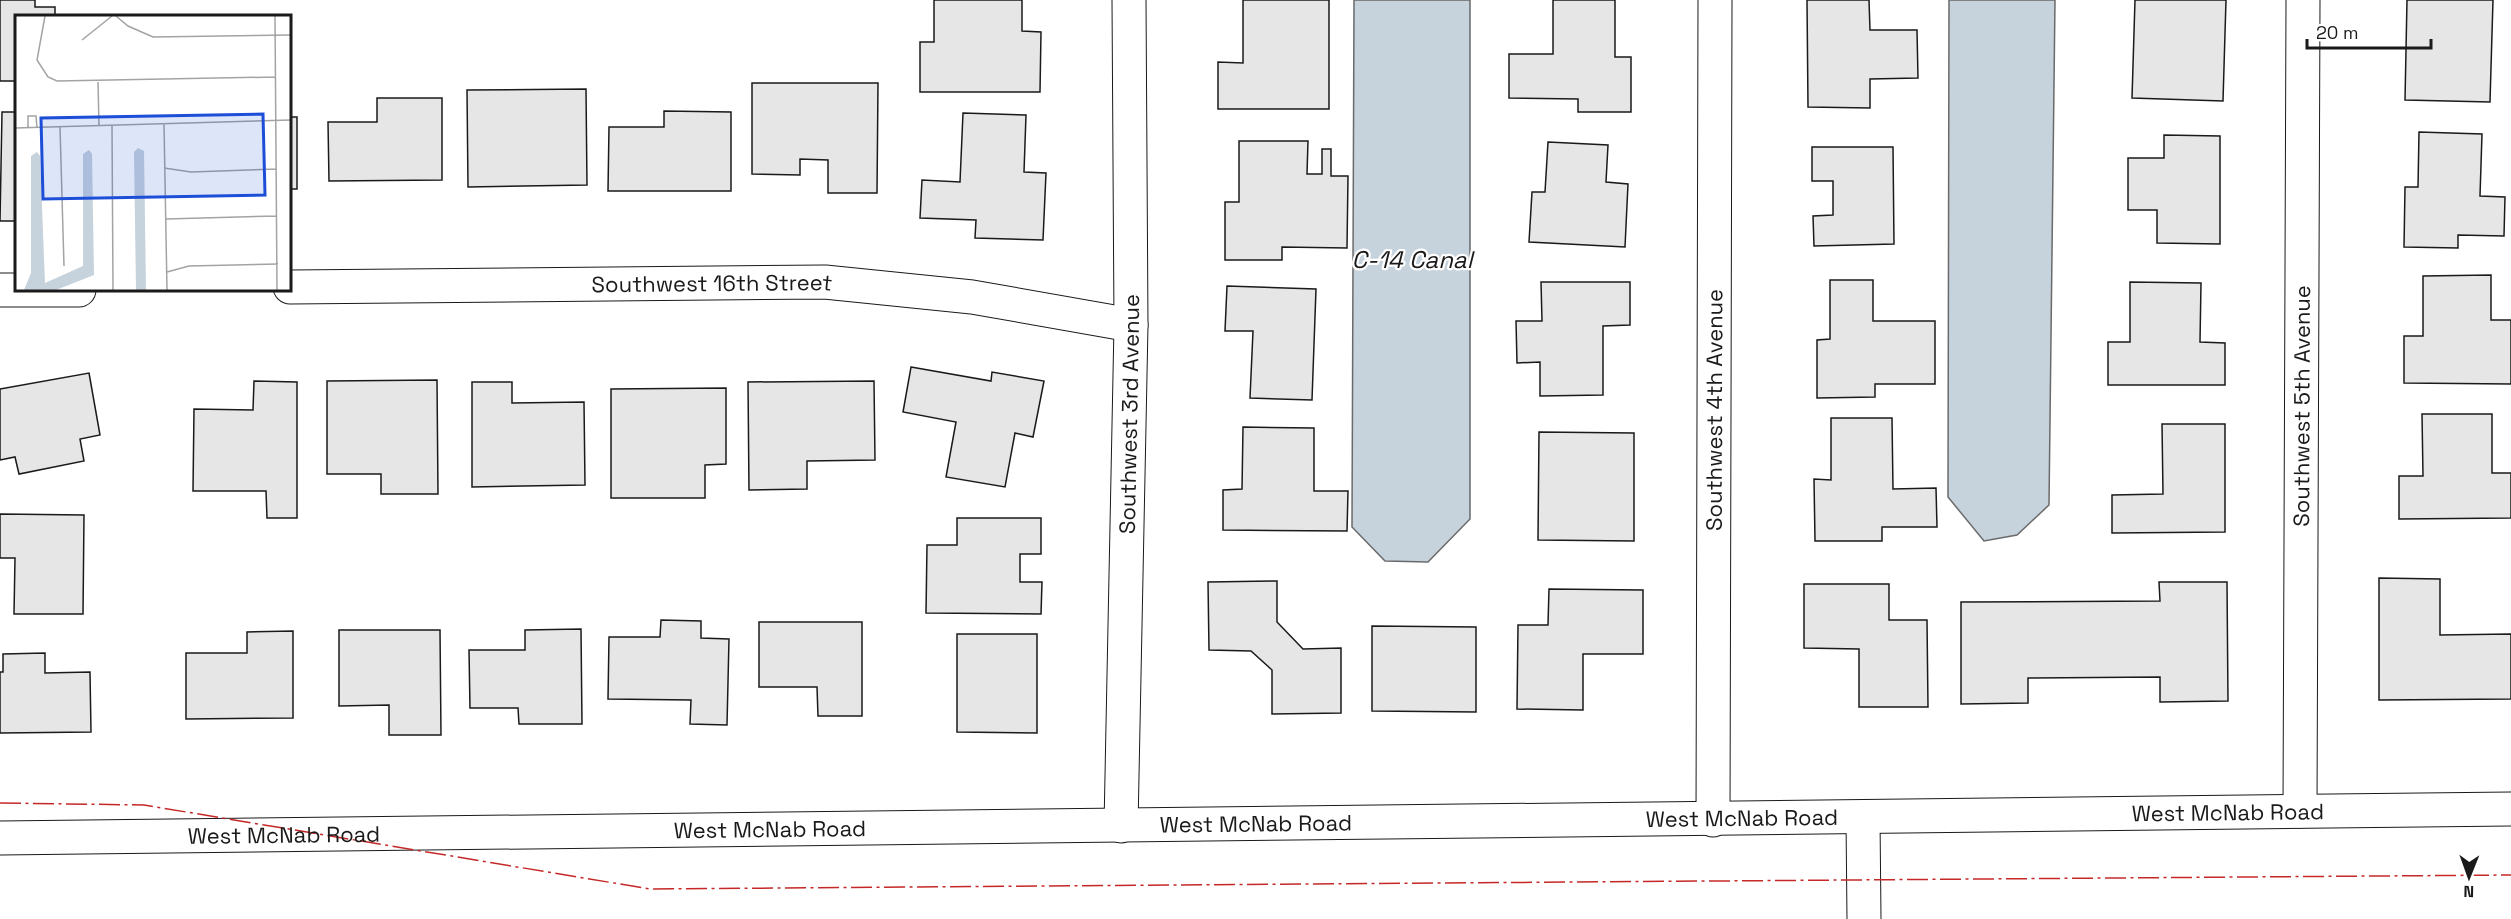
<svg xmlns="http://www.w3.org/2000/svg" width="2511" height="919" viewBox="0 0 2511 919" font-family="'Space Grotesk',sans-serif">
<style>
.water{fill:#c6d2dc;stroke:#6a6a6a;stroke-width:1.5}
.building{fill:#e6e6e6;stroke:#1a1a1a;stroke-width:1.5}
.lines{fill:none;stroke-linecap:round;stroke-linejoin:round}
.street-casing{stroke:#1a1a1a;stroke-width:35}
.street{stroke:#fff;stroke-width:33}
.power{stroke:#c62828;stroke-width:1.5;stroke-dasharray:21 4.5 3 4.5;stroke-linecap:butt}
.labels{text-anchor:middle;dominant-baseline:central;stroke-width:4.5;stroke-linejoin:round;paint-order:stroke}
.street-label{font-size:22px;fill:#1a1a1a;stroke:#fff}
.water-label{font-size:24px;font-style:italic;fill:#1a1a1a;stroke:#fff}
.inset-road{fill:none;stroke:#a3a3a3;stroke-width:1.5}
.view{fill:#1d4ed8;fill-opacity:0.15;stroke:#1d4ed8;stroke-width:3}
.inset-edge{fill:none;stroke:#1a1a1a;stroke-width:3}
</style>
<rect width="100%" height="100%" fill="#fff"/>
<g class="water">
<polygon points="1354,0 1470,0 1470,519 1428,562 1385,561 1352,527"/>
<polygon points="1949,0 2055,0 2049,505 2017,535 1984,541 1948,497"/>
</g>
<g class="building">
<polygon points="0,0 35,0 35,7 55,7 55,16 16,16 16,81 0,81"/>
<polygon points="934,0 1022,0 1022,31 1041,32 1040,92 920,92 920,42 934,42"/>
<polygon points="1243,0 1329,0 1329,109 1218,109 1218,62 1243,63"/>
<polygon points="1553,0 1615,0 1615,57 1631,57 1631,112 1578,112 1578,99 1509,98 1509,54 1553,54"/>
<polygon points="1807,0 1869,0 1870,30 1917,30 1918,78 1870,79 1870,108 1808,107"/>
<polygon points="2135,0 2226,0 2223,101 2132,98"/>
<polygon points="2407,0 2493,0 2490,102 2405,100"/>
<polygon points="752,83 878,83 877,193 828,193 828,160 800,159 800,175 752,174"/>
<polygon points="586,89 587,185 468,187 467,90"/>
<polygon points="377,98 442,98 442,180 329,181 328,122 377,122"/>
<polygon points="664,111 731,112 731,191 608,191 609,127 664,127"/>
<polygon points="2,112 16,112 16,221 0,221"/>
<polygon points="963,113 1026,115 1024,172 1046,173 1043,240 975,238 976,220 920,218 922,180 960,182"/>
<rect x="290" y="117" width="7" height="72"/>
<polygon points="2419,132 2482,134 2480,196 2505,197 2504,236 2458,235 2458,248 2404,247 2405,187 2418,187"/>
<polygon points="2164,135 2220,136 2220,244 2157,243 2157,210 2128,210 2128,158 2164,158"/>
<polygon points="1239,141 1308,141 1307,174 1322,174 1322,149 1331,149 1331,176 1348,176 1347,248 1282,247 1282,260 1225,260 1225,202 1239,202"/>
<polygon points="1548,142 1608,145 1606,182 1628,184 1625,247 1529,242 1532,192 1545,192"/>
<polygon points="1812,147 1893,147 1894,244 1814,246 1813,216 1833,215 1833,181 1812,181"/>
<polygon points="2491,275 2491,320 2511,320 2511,384 2404,383 2404,336 2423,336 2423,276"/>
<polygon points="1830,280 1873,280 1873,321 1935,321 1935,384 1875,384 1875,397 1817,398 1817,340 1830,339"/>
<polygon points="1541,282 1630,282 1630,325 1603,326 1603,395 1540,396 1540,362 1517,363 1516,321 1542,321"/>
<polygon points="2130,282 2201,283 2200,342 2225,343 2225,385 2108,385 2108,342 2130,342"/>
<polygon points="1227,286 1316,289 1312,400 1250,398 1253,331 1225,331"/>
<polygon points="911,367 991,381 992,372 1044,381 1033,437 1015,433 1005,487 946,477 956,422 903,412"/>
<polygon points="89,373 100,435 80,439 84,461 19,474 15,457 0,460 0,389"/>
<polygon points="437,380 438,494 381,494 381,474 327,474 327,381"/>
<polygon points="254,381 297,382 297,518 267,518 266,491 193,491 194,409 253,410"/>
<polygon points="874,381 875,460 807,461 807,489 749,490 748,382"/>
<polygon points="472,382 512,382 512,403 584,402 585,485 472,487"/>
<polygon points="726,388 726,464 705,465 705,498 611,498 611,389"/>
<polygon points="2422,414 2492,414 2492,473 2511,473 2511,518 2399,519 2399,476 2423,476"/>
<polygon points="1831,418 1892,418 1893,489 1936,488 1937,527 1882,527 1882,541 1815,541 1814,479 1831,480"/>
<polygon points="2162,424 2225,424 2225,532 2112,533 2112,495 2163,494"/>
<polygon points="1243,427 1314,428 1314,491 1348,491 1347,531 1223,530 1223,490 1242,489"/>
<polygon points="1539,432 1634,433 1634,541 1538,540"/>
<polygon points="0,514 84,515 83,614 14,614 15,558 0,558"/>
<polygon points="957,518 1041,518 1041,554 1020,554 1020,582 1042,582 1041,614 926,613 927,545 957,545"/>
<polygon points="2379,578 2440,579 2440,635 2511,634 2511,699 2379,700"/>
<polygon points="1277,581 1277,622 1303,649 1341,648 1341,713 1272,714 1272,670 1251,651 1209,650 1208,582"/>
<polygon points="2159,582 2227,582 2228,701 2160,702 2160,677 2028,678 2028,703 1961,704 1961,602 2160,601"/>
<polygon points="1804,584 1889,584 1889,620 1927,620 1928,707 1859,707 1859,649 1804,648"/>
<polygon points="1549,589 1643,590 1643,654 1583,654 1583,710 1517,709 1518,625 1548,625"/>
<polygon points="661,620 701,621 701,638 729,639 727,725 690,724 691,700 608,699 609,637 660,637"/>
<polygon points="759,622 862,622 862,716 818,716 817,687 759,687"/>
<polygon points="1372,626 1476,627 1476,712 1372,711"/>
<polygon points="581,629 582,724 519,724 518,708 470,708 469,650 525,650 525,630"/>
<polygon points="339,630 440,630 441,735 389,735 389,705 339,706"/>
<polygon points="293,631 293,718 186,719 186,653 247,653 247,632"/>
<polygon points="957,634 1037,634 1037,733 957,732"/>
<polygon points="45,653 45,673 90,672 91,732 0,733 0,672 3,672 3,654"/>
</g>
<g class="lines">
<g class="street-casing">
<g id="street">
<path id="s1" d="M290,287l535,-5 147,15 159,28"/>
<polyline points="0,290 79,290"/>
<path id="s2" d="M2300,811l3,-811"/>
<polyline points="1863,818 1864,919"/>
<path id="s3" d="M1713,820l2,-820"/>
<path id="s4" d="M1121,826l10,-501 -2,-325"/>
<path id="s5" d="M0,838l2511,-29"/>
</g>
</g>
<use href="#street" class="street"/>
<polyline class="power" points="0,803 144,805 650,889 2511,875"/>
</g>
<g class="labels">
<g class="street-label">
<text stroke="none"><textPath href="#s1" startOffset="422">Southwest 16th Street</textPath></text>
<text stroke="none"><textPath href="#s2" startOffset="405">Southwest 5th Avenue</textPath></text>
<text stroke="none"><textPath href="#s3" startOffset="410">Southwest 4th Avenue</textPath></text>
<text stroke="none"><textPath href="#s4" startOffset="412">Southwest 3rd Avenue</textPath></text>
<text stroke="none"><textPath href="#s5" startOffset="2228">West McNab Road</textPath></text>
<text stroke="none"><textPath href="#s5" startOffset="1742">West McNab Road</textPath></text>
<text stroke="none"><textPath href="#s5" startOffset="1256">West McNab Road</textPath></text>
<text stroke="none"><textPath href="#s5" startOffset="770">West McNab Road</textPath></text>
<text stroke="none"><textPath href="#s5" startOffset="284">West McNab Road</textPath></text>
</g>
<g class="water-label">
<text x="1412" y="259">C-14 Canal</text>
</g>
</g>
<g transform="translate(15 15)">
<rect width="276" height="276" fill="#fff"/>
<path d="M123,133l6,3 2,139h-10l-2,-138zM74,135l3,4 2,121 -38,15h-32l7,-17v-117l6,-4 3,4 5,127 38,-17v-112z" fill="#c6d2dc"/>
<path class="inset-road" d="M30,1l-8,44 11,17 9,4 219,-4M101,1l12,10 25,11 138,-2M260,1l2,274M67,25l30,-24M83,67l1,44M149,109l3,166M97,110l1,165M45,112l4,139M0,113l276,-8M13,113v-12h8l1,12M149,153l27,4 85,-3M151,204l111,-3M152,257l22,-6 89,-2"/>
<path class="view" d="M248,99l2,81 -222,4 -2,-81z"/>
<rect width="276" height="276" class="inset-edge"/>
</g>
<g transform="translate(2469 877) rotate(181)" stroke="#ffffff" stroke-width="4.5" paint-order="stroke">
<path d="M0-4.5L10 22L0 15L-10 22Z" fill="#1a1a1a"/>
<text y="-9" font-size="16" font-weight="bold" text-anchor="middle" fill="#1a1a1a">N</text>
</g>
<path d="M2307 39v9h124v-9" fill="none" stroke="#1a1a1a" stroke-width="3"/>
<text x="2316" y="39" font-size="18" fill="#1a1a1a" stroke="#ffffff" stroke-width="4.5" paint-order="stroke">20 m</text>
</svg>
